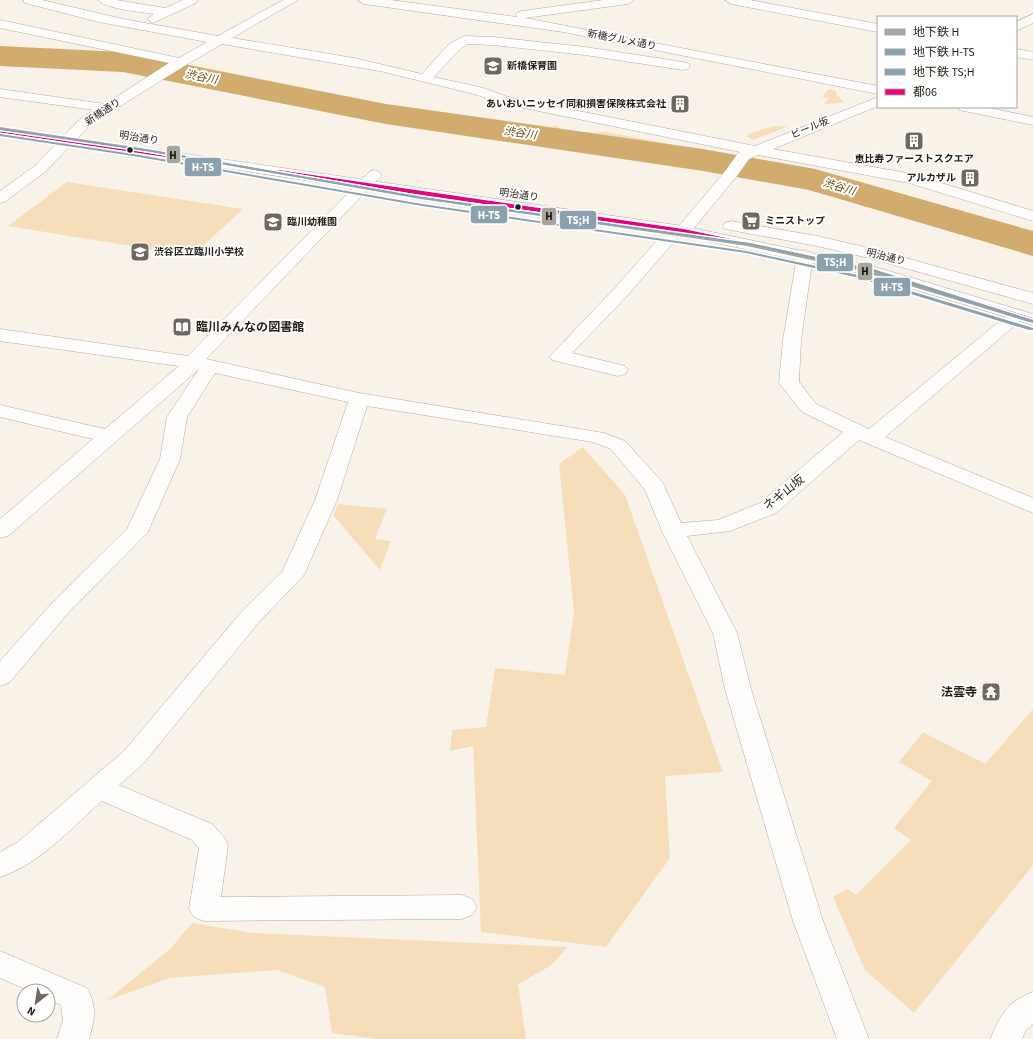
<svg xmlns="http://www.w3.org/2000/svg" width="1033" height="1039" viewBox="0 0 1033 1039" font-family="'Source Sans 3','Noto Sans JP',sans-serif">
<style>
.green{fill:#f6ddb9}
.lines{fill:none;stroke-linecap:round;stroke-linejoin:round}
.river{fill:#d2ab6e;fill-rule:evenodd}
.minor-casing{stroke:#b0aaa1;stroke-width:1}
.major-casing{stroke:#b0aaa1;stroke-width:1}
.minor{fill:#fefdfc;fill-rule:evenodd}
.major{fill:#fefdfc;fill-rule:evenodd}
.bus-1-far1-casing{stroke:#fff;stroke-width:5}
.bus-1-casing{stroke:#fff;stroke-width:6}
.bus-1-far1{stroke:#e5007d;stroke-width:3}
.bus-1{stroke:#e5007d;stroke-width:4}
.metro-1-casing{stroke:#fff;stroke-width:3}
.metro-2-casing{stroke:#fff;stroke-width:3}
.metro-3-casing{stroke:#fff;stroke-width:3}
.metro-1{fill:#a7a69d;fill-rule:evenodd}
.metro-2{fill:#8ba2ae;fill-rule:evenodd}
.metro-3{fill:#8ba2ae;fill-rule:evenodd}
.bus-dot{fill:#251e14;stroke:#fff;stroke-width:1.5}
.labels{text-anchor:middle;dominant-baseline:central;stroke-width:4;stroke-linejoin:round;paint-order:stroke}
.far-street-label{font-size:10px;fill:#251e14;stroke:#fff}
.far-poi-label{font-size:10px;font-weight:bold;fill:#251e14;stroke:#fff;text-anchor:start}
.far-water-label{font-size:11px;font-style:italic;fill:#6a4702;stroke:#fff}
.poi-label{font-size:12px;font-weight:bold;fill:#251e14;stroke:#fff;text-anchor:start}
.street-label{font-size:12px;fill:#251e14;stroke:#fff}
.line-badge{stroke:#fff;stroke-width:1.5}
.badge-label{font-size:11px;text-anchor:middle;font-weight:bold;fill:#fff}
.pale-badge-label{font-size:11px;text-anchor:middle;font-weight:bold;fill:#111}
</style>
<rect width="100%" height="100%" fill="#f9f2e8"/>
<g class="green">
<polygon points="829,89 836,91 836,94 843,101 842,103 824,104 829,98 822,97"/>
<path d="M456,116l93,13 7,-4c6,8 42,8 51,7l103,20 -255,-35z"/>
<polygon points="775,126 787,127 753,140 747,136 748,134"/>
<polygon points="67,182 243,209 192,256 8,226"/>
<polygon points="583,447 625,495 723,772 665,776 670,858 606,947 481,932 473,746 450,751 452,730 486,727 495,668 565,675 574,612 559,464"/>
<polygon points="338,504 387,509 375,539 391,541 380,570 333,515"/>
<polygon points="1033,709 1033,865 914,1013 865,970 833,897 847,889 856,895 911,840 894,828 932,781 899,762 923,732 985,764"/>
<polygon points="192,923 252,933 568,947 550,966 518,984 526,1039 376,1039 332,1033 325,987 277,970 169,978 106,1001 170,949"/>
</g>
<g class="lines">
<polygon class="river" points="0,46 123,52 386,104 703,149 815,169 1033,231 1033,256 809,190 703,171 386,124 123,72 0,66"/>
<g class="minor-casing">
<g id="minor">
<polygon points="23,0 42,0 123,19 218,36 283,0 298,0 232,38 354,58 422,74 449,44 464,36 493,37 585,47 683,62 688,63 690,66 688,69 683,70 585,55 493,45 467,44 459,50 434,77 483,88 508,97 755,146 878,97 878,106 773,149 912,174 1033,211 1033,221 909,183 758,155 749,159 737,176 689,234 680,235 626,297 572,353 625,366 628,370 625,374 618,376 552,360 550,356 614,289 669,227 679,226 726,170 738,153 740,152 504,104 474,94 380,71 222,44 186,65 90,125 46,171 6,201 0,203 0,191 36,165 80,119 94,110 0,97 0,89 105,104 169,63 0,28 0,20 179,58 207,42 99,22 25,3"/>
<path d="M98,0h18l49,8 18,-8h15l-2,3 -43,20 -6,-4 7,-5c-12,-2 -49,-5 -56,-14z"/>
<polygon points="358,0 391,0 517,17 516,15 518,12 522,11 603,0 634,0 628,4 525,18 878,86 878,94 563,32 364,4"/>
<polygon points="725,0 750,0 878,24 878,32 731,4"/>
<polygon points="1033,14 1033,23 1016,31 1016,22"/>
<polygon points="1016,49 1033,52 1033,60 1016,57"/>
<polygon points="957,107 985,107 1033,117 1033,125 964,111 959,110"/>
<path d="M374,170l5,2 3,3 -3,3 -173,181 153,34 245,40 21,8 38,42 18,40 37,-3 42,-17 83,-71 -41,-20 -23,-29 4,-43 14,-84 2,-4 6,-1 6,1 2,4 -12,84 -2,42 17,22 53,25 143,-118 6,-1 6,1 3,4 -142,122 148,61v15l-174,-73 -83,73 -46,18 -43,5 50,97 14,56 72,232 46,118h-32l-44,-118 -68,-232 -12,-56 -51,-102 -17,-41 -34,-41 -18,-7 -226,-36 -30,94 -33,75 -45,47 -116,142 -24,21 93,39 12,13 4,8 -7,52 241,-2 10,4 5,8 -5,8 -10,4 -258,2 -10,-4 -5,-8 10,-61 -7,-8 -90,-39c-31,27 -62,63 -102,76v-25l18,-10 107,-92 118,-140 39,-38 33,-72 33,-98 -133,-29 -28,44 -7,42 -32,73 -79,80 -60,71 -9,3v-25l53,-59 74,-73 33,-70 7,-42 32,-48 -191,167 -8,2v-19l93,-80 -93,-22v-12l105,24 74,-63 -179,-25v-12l188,27 181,-184z"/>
<path d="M0,951l87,37c10,19 8,31 2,51h-32l6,-19 -2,-15 -13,-6v-8h-18l-30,-13z"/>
<path d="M1033,992v32l-7,6 -4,9h-32c11,-24 16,-37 43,-47z"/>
</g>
</g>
<g class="major-casing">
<g id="major">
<polygon points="0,127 683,226 869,265 1033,314 1033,325 859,273 683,236 0,135"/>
<polygon points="731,221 817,236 873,249 1033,293 1033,304 869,258 817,246 725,229 723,226 725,223"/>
</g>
</g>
<use href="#minor" class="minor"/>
<use href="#major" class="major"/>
<g class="bus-1-far1-casing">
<polyline id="bus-1-far1" points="0,131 285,173"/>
</g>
<g class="bus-1-casing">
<polyline id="bus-1" points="278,172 683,231 863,269 1033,320"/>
</g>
<use href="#bus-1-far1" class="bus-1-far1"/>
<use href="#bus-1" class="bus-1"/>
<g class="metro-1-casing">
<polygon id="metro-1" points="0,127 134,147 423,197 747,244 860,268 1033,320 1033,323 857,270 747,246 423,199 134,149 0,129"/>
</g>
<g class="metro-2-casing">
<polygon id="metro-2" points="0,134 133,154 422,204 746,251 858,275 1033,328 1033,330 1029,330 855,277 746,253 422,206 133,156 0,136"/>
</g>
<g class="metro-3-casing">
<polygon id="metro-3" points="0,128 152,150 421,197 750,243 873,269 1033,320 1033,322 1029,322 870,271 750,245 421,199 152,152 0,130"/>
</g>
<use href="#metro-1" class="metro-1"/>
<use href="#metro-2" class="metro-2"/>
<use href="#metro-3" class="metro-3"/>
</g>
<defs>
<g id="school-square" transform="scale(1)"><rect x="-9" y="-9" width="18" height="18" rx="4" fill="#6f685e" stroke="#fff"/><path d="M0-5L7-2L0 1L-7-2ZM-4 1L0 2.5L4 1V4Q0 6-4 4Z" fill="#fff"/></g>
<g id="building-square" transform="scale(1)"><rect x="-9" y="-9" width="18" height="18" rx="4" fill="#6f685e" stroke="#fff"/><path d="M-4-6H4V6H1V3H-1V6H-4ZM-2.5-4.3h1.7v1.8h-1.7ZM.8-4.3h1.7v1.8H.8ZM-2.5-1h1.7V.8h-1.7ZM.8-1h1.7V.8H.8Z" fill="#fff"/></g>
<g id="supermarket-square" transform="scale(1)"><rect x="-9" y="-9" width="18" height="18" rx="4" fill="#6f685e" stroke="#fff"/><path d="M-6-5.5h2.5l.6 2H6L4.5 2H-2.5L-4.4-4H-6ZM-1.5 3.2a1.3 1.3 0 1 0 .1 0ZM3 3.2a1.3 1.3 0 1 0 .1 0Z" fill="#fff"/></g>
<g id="library-square" transform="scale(1)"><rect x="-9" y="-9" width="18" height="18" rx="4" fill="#6f685e" stroke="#fff"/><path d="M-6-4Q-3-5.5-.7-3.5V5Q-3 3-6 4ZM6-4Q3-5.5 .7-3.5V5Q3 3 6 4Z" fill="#fff"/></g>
<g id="temple-square" transform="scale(1)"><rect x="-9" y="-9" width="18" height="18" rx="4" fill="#6f685e" stroke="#fff"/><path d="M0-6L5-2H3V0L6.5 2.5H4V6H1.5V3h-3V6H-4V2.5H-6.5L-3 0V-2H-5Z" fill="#fff"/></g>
</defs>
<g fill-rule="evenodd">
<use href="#school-square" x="493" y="66"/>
<use href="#building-square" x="680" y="104"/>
<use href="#building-square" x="914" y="141"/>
<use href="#building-square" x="970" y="178"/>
<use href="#supermarket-square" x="751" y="221"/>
<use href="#school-square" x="273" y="222"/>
<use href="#school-square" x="140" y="252"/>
<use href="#library-square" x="182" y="327"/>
<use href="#temple-square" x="991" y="692"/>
</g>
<g class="bus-dot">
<circle cx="130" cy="150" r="3.5"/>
<circle cx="518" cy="207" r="3.5"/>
</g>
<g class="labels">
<g class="far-street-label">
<text transform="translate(622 40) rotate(11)">新橋グルメ通り</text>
<text transform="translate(103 112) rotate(-34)">新橋通り</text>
<text transform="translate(810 128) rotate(-22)">ビール坂</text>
<text transform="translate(139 138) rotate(9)">明治通り</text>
<text transform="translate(519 195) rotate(8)">明治通り</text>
<text transform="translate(886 257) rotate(14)">明治通り</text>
</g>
<g class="far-poi-label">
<text x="507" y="66">新橋保育園</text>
<text x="666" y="104" text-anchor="end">あいおいニッセイ同和損害保険株式会社</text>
<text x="914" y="159" text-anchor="middle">恵比寿ファーストスクエア</text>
<text x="956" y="178" text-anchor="end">アルカザル</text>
<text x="765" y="221">ミニストップ</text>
<text x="287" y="222">臨川幼稚園</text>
<text x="154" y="252">渋谷区立臨川小学校</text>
</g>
<g class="far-water-label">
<text transform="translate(201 77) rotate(11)">渋谷川</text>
<text transform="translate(520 133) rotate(8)">渋谷川</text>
<text transform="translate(839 187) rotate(16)">渋谷川</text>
</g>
<g class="poi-label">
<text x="196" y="327">臨川みんなの図書館</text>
<text x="977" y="692" text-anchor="end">法雲寺</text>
</g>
<g class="street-label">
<text transform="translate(784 493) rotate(-38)">ネギ山坂</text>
</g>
</g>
<g class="line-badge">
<rect x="166" y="145" width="15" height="19" rx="4" fill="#a7a69d"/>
<rect x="184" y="157" width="38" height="20" rx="4" fill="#8ba2ae"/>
<rect x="470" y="205" width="38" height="19" rx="4" fill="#8ba2ae"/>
<rect x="541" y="207" width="16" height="19" rx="4" fill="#a7a69d"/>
<rect x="559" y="210" width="38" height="20" rx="4" fill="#8ba2ae"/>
<rect x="816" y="253" width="38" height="19" rx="4" fill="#8ba2ae"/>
<rect x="857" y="262" width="16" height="19" rx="4" fill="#a7a69d"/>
<rect x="873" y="277" width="38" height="20" rx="4" fill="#8ba2ae"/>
</g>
<g class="badge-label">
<text x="203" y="171">H-TS</text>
<text x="489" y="219">H-TS</text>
<text x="578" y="224">TS;H</text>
<text x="835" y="266">TS;H</text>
<text x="892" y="291">H-TS</text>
</g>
<g class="pale-badge-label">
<text x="173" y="159">H</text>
<text x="549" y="220">H</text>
<text x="865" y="275">H</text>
</g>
<rect x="877" y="16" width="140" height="92" fill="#ffffff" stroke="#a8a5a1"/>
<rect x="885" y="29" width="20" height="6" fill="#a7a69d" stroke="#a8a5a1"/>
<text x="913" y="36" font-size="12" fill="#251e14">地下鉄 H</text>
<rect x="885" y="49" width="20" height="6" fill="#8ba2ae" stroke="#a8a5a1"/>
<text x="913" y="56" font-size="12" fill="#251e14">地下鉄 H-TS</text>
<rect x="885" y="69" width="20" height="6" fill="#8ba2ae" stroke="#a8a5a1"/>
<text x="913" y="76" font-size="12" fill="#251e14">地下鉄 TS;H</text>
<rect x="885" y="89" width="20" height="6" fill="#e5007d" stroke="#a8a5a1"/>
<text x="913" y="96" font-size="12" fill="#251e14">都06</text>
<g transform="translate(36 1003) rotate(210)"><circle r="19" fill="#ffffff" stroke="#a8a5a1"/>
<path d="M0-3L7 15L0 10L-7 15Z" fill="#6f685e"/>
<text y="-6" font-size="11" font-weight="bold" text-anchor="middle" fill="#251e14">N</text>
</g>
</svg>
